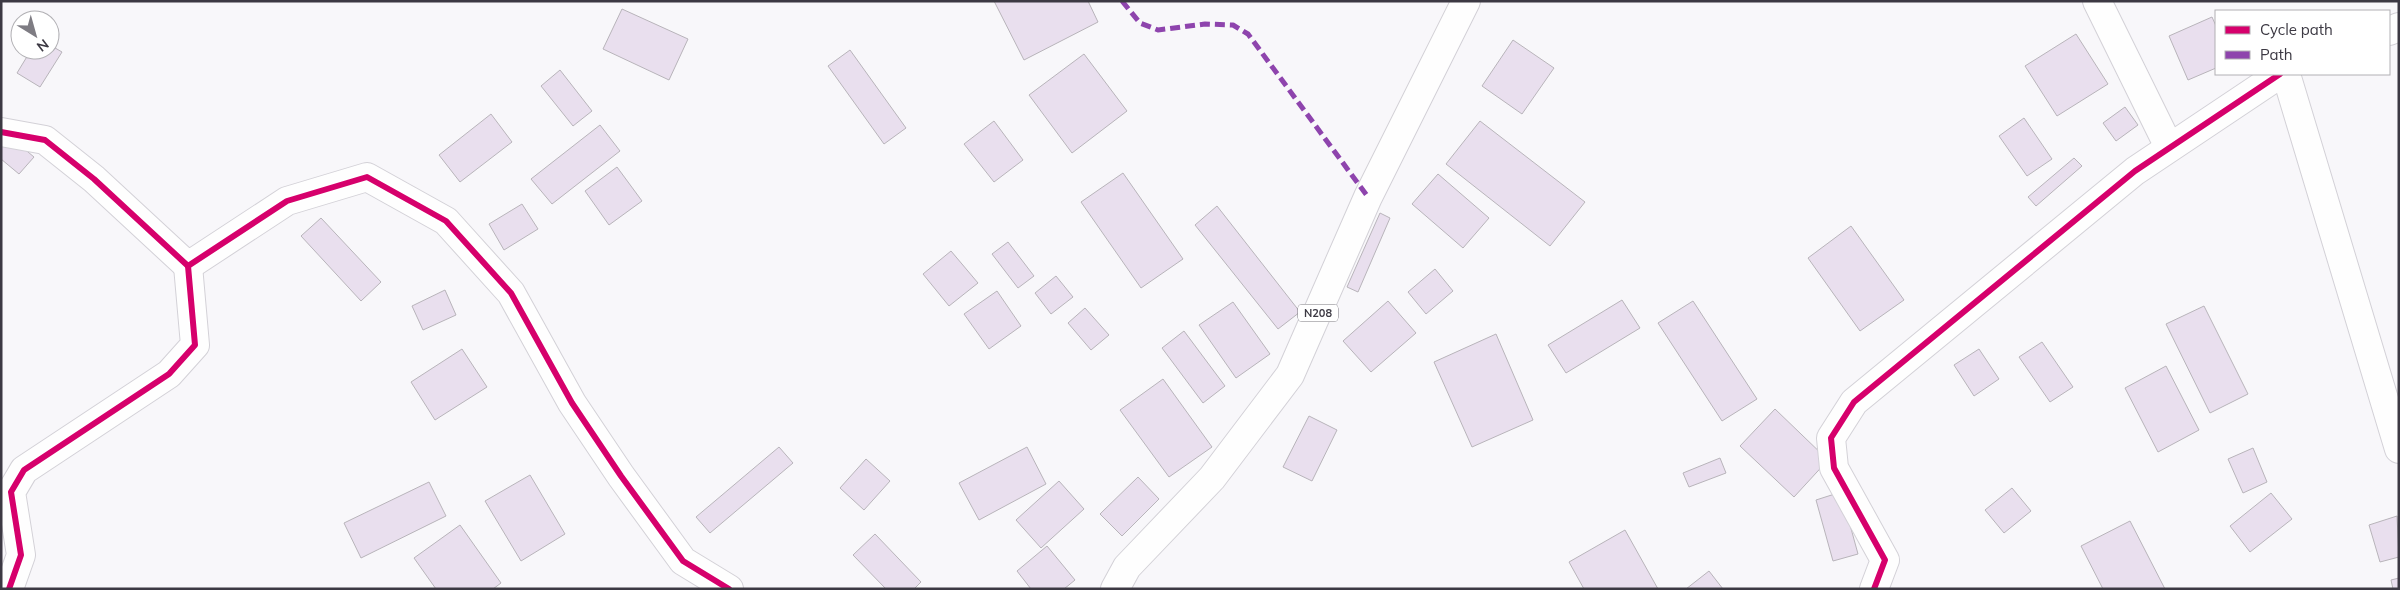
<svg xmlns="http://www.w3.org/2000/svg" width="2400" height="590" viewBox="0 0 2400 590" font-family="Mulish,sans-serif">
<style>
.building{fill:#e9dfee;stroke:#b8b4ba}
.lines{fill:none;stroke-linecap:round;stroke-linejoin:round}
.minor-casing{stroke:#d3d1d7;stroke-width:30}
.highway-casing{stroke:#d3d1d7;stroke-width:30}
.minor{stroke:#fefefe;stroke-width:28}
.highway{stroke:#fefefe;stroke-width:28}
.quiet{stroke:#8e44ad;stroke-width:5;stroke-dasharray:10 5;stroke-linecap:butt}
.cycleway-casing{stroke:#fff;stroke-width:9}
.cycleway{stroke:#d6006c;stroke-width:6}
.labels{text-anchor:middle;dominant-baseline:central;stroke-width:4;stroke-linejoin:round;paint-order:stroke}
.shield{fill:#fff;stroke:#76747b;stroke-width:1}
.shield-label{font-size:11px;font-weight:bold;fill:#3c3943}
</style>
<rect width="100%" height="100%" fill="#f8f7fa"/>
<g class="building">
<polygon points="994,1 1088,1 1098,22 1024,60"/>
<polygon points="622,9 688,39 669,80 603,49"/>
<polygon points="2212,17 2216,26 2216,68 2188,80 2169,36"/>
<polygon points="2076,34 2108,84 2057,116 2025,66"/>
<polygon points="1513,40 1554,68 1522,114 1482,86"/>
<polygon points="50,45 62,52 40,87 17,73 31,50 50,50"/>
<polygon points="850,50 906,128 884,144 828,66"/>
<polygon points="1084,54 1127,111 1072,153 1029,95"/>
<polygon points="560,70 592,111 573,126 541,86"/>
<polygon points="2125,107 2138,125 2116,141 2103,123"/>
<polygon points="491,114 512,142 460,182 439,155"/>
<polygon points="2024,118 2052,159 2027,176 1999,136"/>
<polygon points="994,121 1023,160 994,182 964,144"/>
<polygon points="1480,121 1585,202 1550,246 1446,164"/>
<polygon points="600,125 620,151 552,204 531,179"/>
<polygon points="10,137 34,157 19,174 1,159 1,147"/>
<polygon points="2074,158 2082,166 2036,206 2028,197"/>
<polygon points="617,167 642,201 609,225 585,191"/>
<polygon points="1123,173 1183,259 1141,288 1081,202"/>
<polygon points="1438,174 1489,218 1463,248 1412,204"/>
<polygon points="522,204 538,229 504,250 489,224"/>
<polygon points="1217,206 1300,312 1278,329 1195,225"/>
<polygon points="1380,213 1390,218 1358,292 1347,287"/>
<polygon points="321,218 381,282 361,301 301,236"/>
<polygon points="1851,226 1904,300 1860,331 1808,258"/>
<polygon points="1008,242 1034,276 1018,288 992,254"/>
<polygon points="951,251 978,283 949,306 923,274"/>
<polygon points="1435,269 1453,291 1426,314 1408,292"/>
<polygon points="1056,276 1073,297 1051,314 1035,293"/>
<polygon points="445,290 456,315 423,330 412,306"/>
<polygon points="997,291 1021,326 989,349 964,314"/>
<polygon points="1622,300 1640,328 1566,373 1548,345"/>
<polygon points="1388,301 1416,333 1371,372 1343,341"/>
<polygon points="1693,301 1757,399 1722,421 1658,323"/>
<polygon points="1233,302 1270,354 1236,378 1199,325"/>
<polygon points="2204,306 2248,394 2210,413 2166,324"/>
<polygon points="1085,308 1109,335 1091,350 1068,323"/>
<polygon points="1184,331 1225,386 1203,403 1162,348"/>
<polygon points="1496,334 1533,420 1472,447 1434,362"/>
<polygon points="2042,342 2073,387 2050,402 2019,357"/>
<polygon points="462,349 487,387 435,420 411,382"/>
<polygon points="1979,349 1999,379 1974,396 1954,365"/>
<polygon points="2166,366 2199,430 2158,452 2125,388"/>
<polygon points="1163,379 1212,447 1169,477 1120,410"/>
<polygon points="1775,409 1828,460 1794,497 1740,446"/>
<polygon points="1309,416 1337,430 1312,481 1283,467"/>
<polygon points="779,447 793,463 710,533 696,517"/>
<polygon points="1027,447 1046,484 979,520 959,483"/>
<polygon points="2253,448 2267,482 2243,493 2228,459"/>
<polygon points="1720,458 1726,473 1689,487 1683,473"/>
<polygon points="866,459 890,481 864,510 840,488"/>
<polygon points="530,475 565,534 521,561 485,501"/>
<polygon points="1138,477 1159,499 1122,536 1100,514"/>
<polygon points="1059,481 1084,509 1041,548 1016,520"/>
<polygon points="429,482 446,516 361,558 344,523"/>
<polygon points="2012,488 2031,511 2004,533 1985,510"/>
<polygon points="1841,492 1858,554 1833,561 1816,500"/>
<polygon points="2271,493 2292,519 2250,552 2230,526"/>
<polygon points="2397,516 2399,557 2380,562 2369,525"/>
<polygon points="2130,521 2165,589 2103,589 2081,546"/>
<polygon points="460,525 501,583 493,589 436,589 414,558"/>
<polygon points="1625,530 1658,589 1584,589 1569,562"/>
<polygon points="875,534 921,582 914,589 886,589 853,555"/>
<polygon points="1047,546 1075,580 1064,589 1031,589 1017,571"/>
<polygon points="1709,571 1723,589 1686,589"/>
<polygon points="2399,578 2399,589 2393,589 2391,580"/>
</g>
<g class="lines">
<g class="minor-casing">
<g id="minor">
<polyline points="2097,1 2169,147"/>
<polyline points="2389,31 2399,27"/>
<polyline points="2286,74 2399,449"/>
<polyline points="1,132 45,140 94,179 188,266 287,201 367,177 446,221 511,293 572,403 621,476 683,561 729,589"/>
<polyline points="9,589 21,555 11,492 24,470 169,374 195,345 188,266"/>
<polyline points="1874,589 1885,560 1834,468 1831,438 1854,402 2135,171 2280,74"/>
</g>
</g>
<g class="highway-casing">
<polyline id="highway" points="1115,589 1127,567 1212,478 1290,375 1368,197 1466,1"/>
</g>
<use href="#minor" class="minor"/>
<use href="#highway" class="highway"/>
<polyline class="quiet" points="1122,1 1140,23 1158,30 1205,24 1233,25 1248,34 1368,197"/>
<g class="cycleway-casing">
<g id="cycleway">
<polyline points="1,132 45,140 94,179 188,266 287,201 367,177 446,221 511,293 572,403 621,476 683,561 729,589"/>
<polyline points="9,589 21,555 11,492 24,470 169,374 195,345 188,266"/>
<polyline points="1874,589 1885,560 1834,468 1831,438 1854,402 2135,171 2280,74"/>
</g>
</g>
<use href="#cycleway" class="cycleway"/>
</g>
<g class="labels">
<rect class="shield" x="1298" y="304.5" width="40" height="17" rx="4"/>
<g class="shield-label">
<text x="1318" y="313">N208</text>
</g>
</g>
<rect width="2400" height="590" fill="none" stroke="#3c3943" stroke-width="5"/>
<rect x="2215" y="10" width="175" height="65" fill="#ffffff" stroke="#b1b0b4"/>
<rect x="2225" y="26" width="25" height="8" fill="#d6006c" stroke="#b1b0b4"/>
<text x="2260" y="35" font-size="15" fill="#3c3943">Cycle path</text>
<rect x="2225" y="51" width="25" height="8" fill="#8e44ad" stroke="#b1b0b4"/>
<text x="2260" y="60" font-size="15" fill="#3c3943">Path</text>
<g transform="translate(35 35) rotate(143)"><circle r="24" fill="#ffffff" stroke="#b1b0b4"/>
<path d="M0-4L9 19L0 12L-9 19Z" fill="#7e7c83"/>
<text y="-8" font-size="14" font-weight="bold" text-anchor="middle" fill="#3c3943">N</text>
</g>
</svg>
